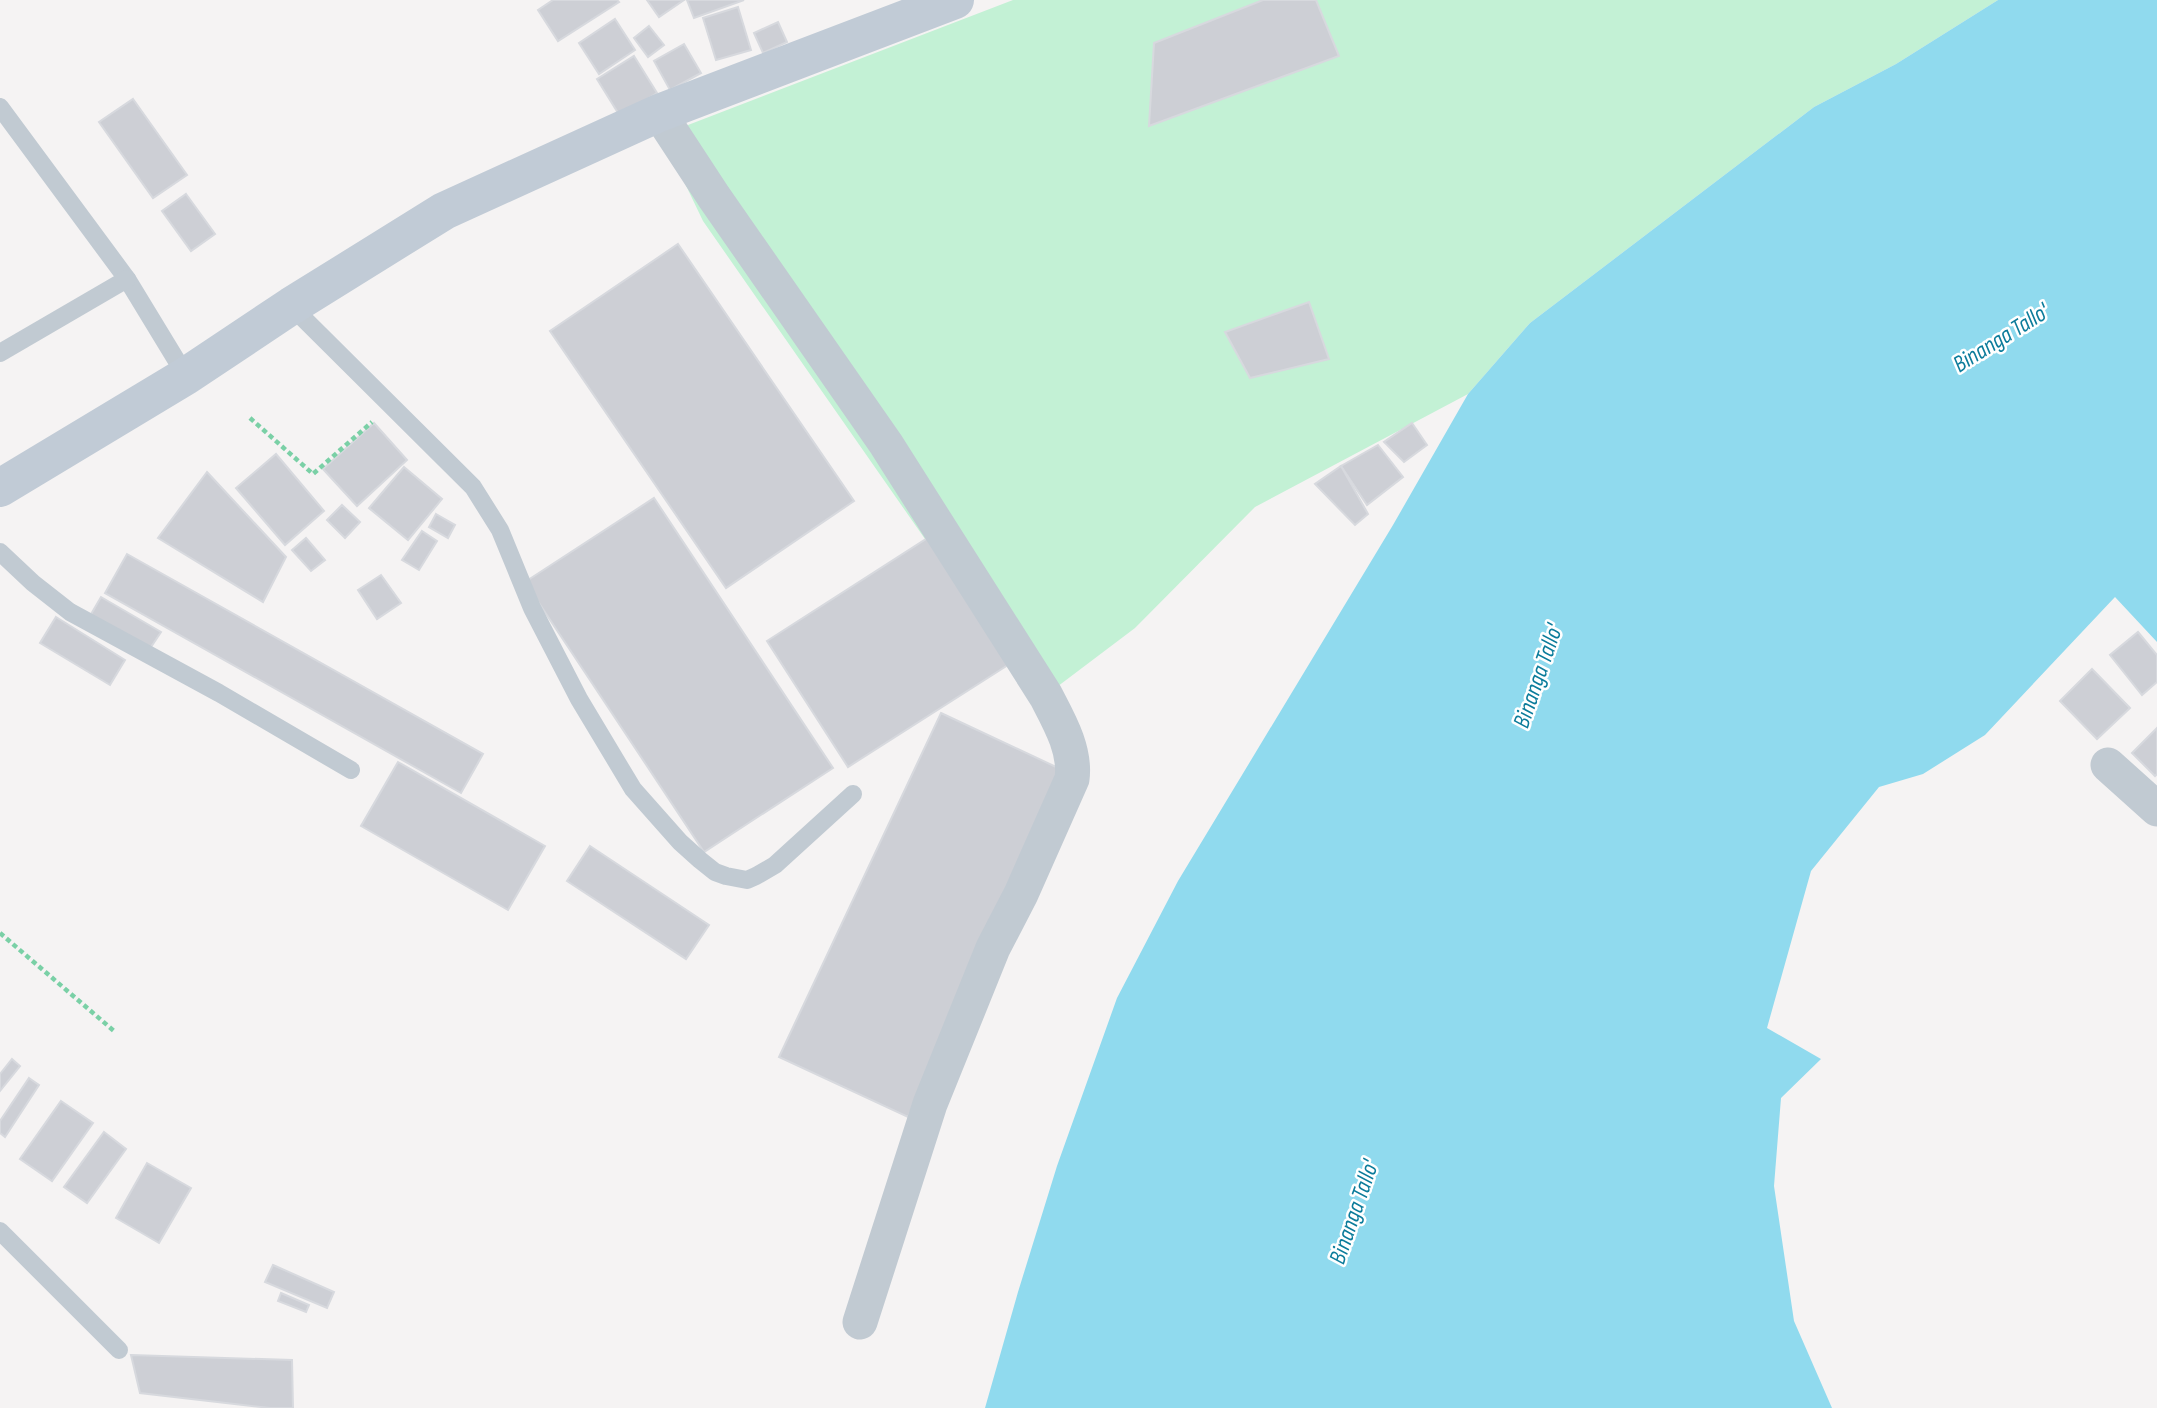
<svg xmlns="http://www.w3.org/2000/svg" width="2157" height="1408" viewBox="0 0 2157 1408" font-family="'Sofia Sans Condensed',sans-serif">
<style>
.green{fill:#c3f1d5}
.water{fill:#90daee}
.building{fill:#cdcfd5;stroke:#d7d9de;stroke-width:2}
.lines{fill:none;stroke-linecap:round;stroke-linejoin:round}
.path{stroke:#7ad0a6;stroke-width:4.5;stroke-dasharray:5 3.5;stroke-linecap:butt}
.lane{stroke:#c1cad2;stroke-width:18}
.street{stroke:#c1cad2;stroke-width:35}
.secondary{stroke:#c1cbd6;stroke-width:38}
.labels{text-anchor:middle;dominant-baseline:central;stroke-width:5;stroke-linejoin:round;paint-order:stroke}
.water-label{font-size:24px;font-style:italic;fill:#0c7c9b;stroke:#fff}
</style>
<rect width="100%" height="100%" fill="#f5f3f3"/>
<polygon class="green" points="1013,0 1998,0 1896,64 1814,107 1530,323 1468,394 1255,507 1135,628 1033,705 962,592 703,221 668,148 688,125"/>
<polygon class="water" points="1998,0 2157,0 2157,642 2115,597 1985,735 1923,774 1879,787 1811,871 1767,1028 1821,1059 1781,1098 1774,1186 1794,1321 1832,1408 985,1408 1018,1292 1057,1166 1117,998 1178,881 1393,525 1468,394 1530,323 1814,107 1896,64"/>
<g class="building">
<polygon points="553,0 617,0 619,2 558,41 538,10"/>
<polygon points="647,0 684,0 659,17"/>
<polygon points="687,0 744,0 694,18"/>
<polygon points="1263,0 1316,0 1339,56 1149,126 1154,43"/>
<polygon points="738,7 751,50 716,60 703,18"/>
<polygon points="615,19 635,50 599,74 579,43"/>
<polygon points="778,22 787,42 763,53 754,33"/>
<polygon points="649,26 664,45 648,57 634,38"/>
<polygon points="684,44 701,73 670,90 654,61"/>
<polygon points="634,56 657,93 620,116 597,79"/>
<polygon points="133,99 187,175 153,198 99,122"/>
<polygon points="186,194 215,234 191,251 162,211"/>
<polygon points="678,244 854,501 726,588 550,331"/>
<polygon points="1309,302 1329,359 1250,378 1225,332"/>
<polygon points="374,423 407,460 357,506 323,469"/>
<polygon points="1412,423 1427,445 1404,462 1384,442"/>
<polygon points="1378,445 1403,477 1367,505 1341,466"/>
<polygon points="276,454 324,511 285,545 236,488"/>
<polygon points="1341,466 1368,514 1355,525 1315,484"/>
<polygon points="404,467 442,499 408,540 369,508"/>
<polygon points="207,472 286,557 263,602 158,538"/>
<polygon points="654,498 833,768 704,852 525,582"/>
<polygon points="342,505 360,522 345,538 327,520"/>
<polygon points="436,514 455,525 448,538 429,527"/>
<polygon points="422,531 437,541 419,570 402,560"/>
<polygon points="937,532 1019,658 848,767 767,641"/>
<polygon points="306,538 325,560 311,571 292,550"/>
<polygon points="127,554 483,754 461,793 105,593"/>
<polygon points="381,575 401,603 377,619 358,590"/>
<polygon points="101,597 161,632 149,650 90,616"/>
<polygon points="56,617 125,660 110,685 40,643"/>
<polygon points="2138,632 2157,655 2157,682 2142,695 2110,655"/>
<polygon points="2092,669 2130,708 2097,739 2060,701"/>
<polygon points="941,713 1069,773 908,1117 779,1057"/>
<polygon points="2157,728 2157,774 2155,776 2132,753"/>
<polygon points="398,762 545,846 508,910 361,826"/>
<polygon points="590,846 709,925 686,959 567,881"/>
<polygon points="12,1059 20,1066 0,1091 0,1074"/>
<polygon points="29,1078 39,1085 5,1137 0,1133 0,1121"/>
<polygon points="61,1101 93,1123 52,1181 20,1159"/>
<polygon points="104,1132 126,1149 87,1203 64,1187"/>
<polygon points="147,1163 191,1188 159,1243 116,1218"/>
<polygon points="273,1265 334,1292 327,1308 265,1282"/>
<polygon points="281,1293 309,1305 306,1312 278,1301"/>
<polygon points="131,1355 292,1360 293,1408 270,1408 140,1393"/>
</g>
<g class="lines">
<g class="path">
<polyline points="250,418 313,474 372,422"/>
<polyline points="0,933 114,1031"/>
</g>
<g class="lane">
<polyline points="0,107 127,279 186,376"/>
<polyline points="291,306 473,487 500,530 532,608 579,699 633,789 680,842 700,860 715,872 726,876 747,880 756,876 775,865 853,794"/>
<polyline points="0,353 127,279"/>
<polyline points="0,552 33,583 70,612 219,693 351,770"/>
<polyline points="0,1231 119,1350"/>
</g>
<g class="street">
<path d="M659,113l55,84 172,247 160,252c13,25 30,54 26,83l-51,115 -28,54 -63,156 -70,218"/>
<polyline points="2108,765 2157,809"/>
</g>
<polyline class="secondary" points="0,488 186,376 291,306 444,211 659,113 955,0"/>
</g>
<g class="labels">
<g class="water-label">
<text transform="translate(2001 338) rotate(-32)">Binanga Tallo'</text>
<text transform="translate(1538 676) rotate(-71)">Binanga Tallo'</text>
<text transform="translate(1354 1212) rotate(-71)">Binanga Tallo'</text>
</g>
</g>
</svg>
